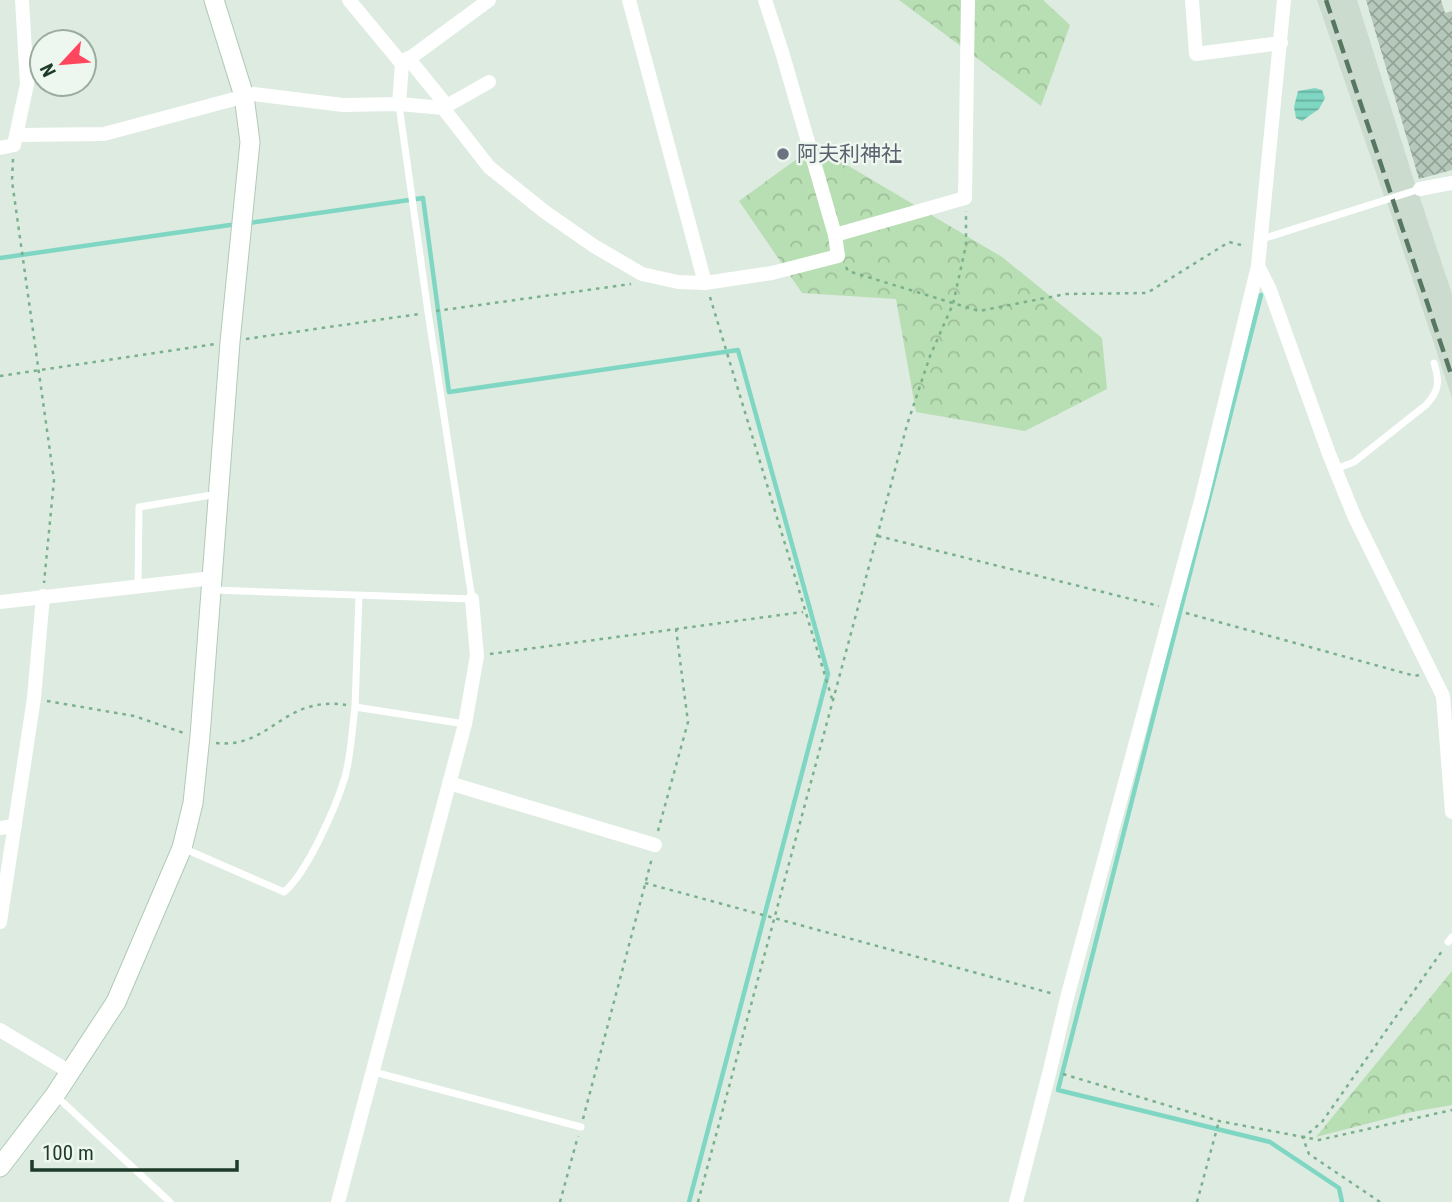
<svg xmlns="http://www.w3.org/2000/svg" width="1452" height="1202" viewBox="0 0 1452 1202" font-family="'Roboto Condensed','Noto Sans JP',sans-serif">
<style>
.built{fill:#cbdbce}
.forest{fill:url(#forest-crowns)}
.water{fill:url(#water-rules)}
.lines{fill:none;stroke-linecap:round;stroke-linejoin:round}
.stream{stroke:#7fd6c3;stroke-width:4.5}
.building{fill:url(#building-cross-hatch)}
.secondary-casing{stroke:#afcbb7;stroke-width:21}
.path{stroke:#7ab18c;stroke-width:2.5;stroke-dasharray:3.5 5;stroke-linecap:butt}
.lane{stroke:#fff;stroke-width:7}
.street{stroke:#fff;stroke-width:14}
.secondary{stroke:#fff;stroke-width:19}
.rail{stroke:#577763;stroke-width:4.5;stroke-dasharray:14 7;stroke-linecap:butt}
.worship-dot{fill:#6b7280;stroke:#eef7ef;stroke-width:2.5}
.labels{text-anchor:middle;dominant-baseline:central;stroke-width:5;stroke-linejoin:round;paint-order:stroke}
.worship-label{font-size:21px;fill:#5b616d;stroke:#eef7ef;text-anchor:start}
</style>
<defs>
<pattern id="forest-crowns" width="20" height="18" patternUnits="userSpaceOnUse" patternTransform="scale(1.75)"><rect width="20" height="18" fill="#b8deb3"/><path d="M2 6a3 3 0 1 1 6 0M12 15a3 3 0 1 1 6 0" fill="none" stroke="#9ebf9a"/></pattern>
<pattern id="water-rules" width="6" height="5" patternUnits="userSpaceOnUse" patternTransform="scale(1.75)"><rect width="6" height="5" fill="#7fd6c3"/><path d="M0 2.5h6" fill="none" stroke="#67af9e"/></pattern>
<pattern id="building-cross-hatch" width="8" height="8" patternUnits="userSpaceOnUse" patternTransform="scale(1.75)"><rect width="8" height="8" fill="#b5c8ba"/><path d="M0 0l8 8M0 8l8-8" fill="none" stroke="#93a497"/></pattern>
</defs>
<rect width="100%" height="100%" fill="#ddebe0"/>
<g class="built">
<polygon points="1317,0 1357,0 1416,187 1384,196"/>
<polygon points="1418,192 1452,294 1452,398 1387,202"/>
</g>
<g class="forest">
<polygon points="899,0 1043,0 1070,25 1041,106"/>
<polygon points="815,146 1002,257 1102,338 1107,389 1025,431 916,412 896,299 802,293 739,201"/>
<polygon points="1452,971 1452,1105 1412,1112 1316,1137"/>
</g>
<polygon class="water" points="1315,88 1322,90 1325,98 1319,109 1302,121 1296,118 1294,107 1298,91"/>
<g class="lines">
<g class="stream">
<polyline points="249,223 423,198 449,392 738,350 828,674 689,1202"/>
<polyline points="0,258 237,224"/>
<polyline points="1261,295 1058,1090 1270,1142 1339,1188 1342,1202"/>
</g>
</g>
<polygon class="building" points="1366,0 1441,0 1445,13 1452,11 1452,170 1419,179"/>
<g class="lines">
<g class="secondary-casing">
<polyline id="secondary" points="0,1167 55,1095 116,1002 182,848 193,803 200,736 230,342 250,142 244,96 214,0"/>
</g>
<g class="path">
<polyline points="13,159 12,181 54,480 44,583"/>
<polyline points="846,267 848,271 979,311 1066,294 1147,293 1229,242 1245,246"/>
<polyline points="710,297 833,702"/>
<polyline points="436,311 631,284"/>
<polyline points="246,339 419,314"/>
<polyline points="0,376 215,344"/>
<polyline points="878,536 1159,606"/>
<polyline points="1186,613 1415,676 1419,675"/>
<polyline points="490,654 803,612"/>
<polyline points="47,701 134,716 184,733"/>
<path d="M216,743c55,6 67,-48 130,-38"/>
<polyline points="658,831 688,722 676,629"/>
<polyline points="645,883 1054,994"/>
<polyline points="1063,1074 1219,1121 1319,1140 1452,1110"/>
<polyline points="583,1119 652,858"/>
<polyline points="560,1202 578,1136"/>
<polyline points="698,1202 907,425 930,356 953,304 966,245 966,211"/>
<polyline points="1197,1202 1219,1121"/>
<polyline points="1380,1202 1309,1154 1303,1138 1322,1122 1442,951"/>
</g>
<g class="lane">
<polyline points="1262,239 1420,189"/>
<path d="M1336,469l18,-7 72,-57c13,-14 14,-23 8,-42"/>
<polyline points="138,586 139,507 218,494"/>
<polyline points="214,590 472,599 428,312 399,105"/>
<polyline points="355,707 359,596"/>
<path d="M185,849l99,43c23,-19 52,-85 61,-115 6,-22 7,-48 10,-70l110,17"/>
<polyline points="1448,942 1452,937"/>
<polyline points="374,1072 581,1127"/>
<polyline points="55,1095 170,1202"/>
</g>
<g class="street">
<polyline points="349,0 402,64"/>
<polyline points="629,0 705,283"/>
<polyline points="1192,0 1196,54 1281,43"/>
<polyline points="408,58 447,106"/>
<polyline points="399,104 402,64 489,0"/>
<polyline points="443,108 489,82"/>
<polyline points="17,135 104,134 253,94 343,105 399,104 443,108 489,167 545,212 594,246 642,274 678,282 705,283 772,273 838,256 835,235 782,52 765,0"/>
<polyline points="0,148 14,145 27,84 22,0"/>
<polyline points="1420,189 1452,183"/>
<polyline points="835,235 965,198 968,0"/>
<polyline points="1258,266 1270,290 1329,454 1355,518 1443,696 1452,812"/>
<polyline points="0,602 213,578"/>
<polyline points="449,783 655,845"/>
<polyline points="0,828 15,826"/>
<polyline points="0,922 34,698 43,596"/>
<polyline points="0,1030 70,1072"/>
<polyline points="338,1202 465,724 477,656 472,599"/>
<polyline points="1016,1202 1050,1070 1067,998 1202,497 1258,266 1284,0"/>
</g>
<use href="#secondary" class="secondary"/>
<polyline class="rail" points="1326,0 1452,377"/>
</g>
<circle class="worship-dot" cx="783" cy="154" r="7"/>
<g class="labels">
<g class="worship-label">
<text x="797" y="154">阿夫利神社</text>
</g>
</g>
<g transform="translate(63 63) rotate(244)"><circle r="33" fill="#eef7ef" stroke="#9aac9f" stroke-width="2"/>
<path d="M0-5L12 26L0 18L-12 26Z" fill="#fe475e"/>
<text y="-10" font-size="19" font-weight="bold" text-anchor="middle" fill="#1d3b28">N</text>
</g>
<path d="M32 1160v10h205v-10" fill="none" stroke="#1d3b28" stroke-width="3.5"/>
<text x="42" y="1160" font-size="21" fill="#1d3b28" stroke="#eef7ef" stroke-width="5" paint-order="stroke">100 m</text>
</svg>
